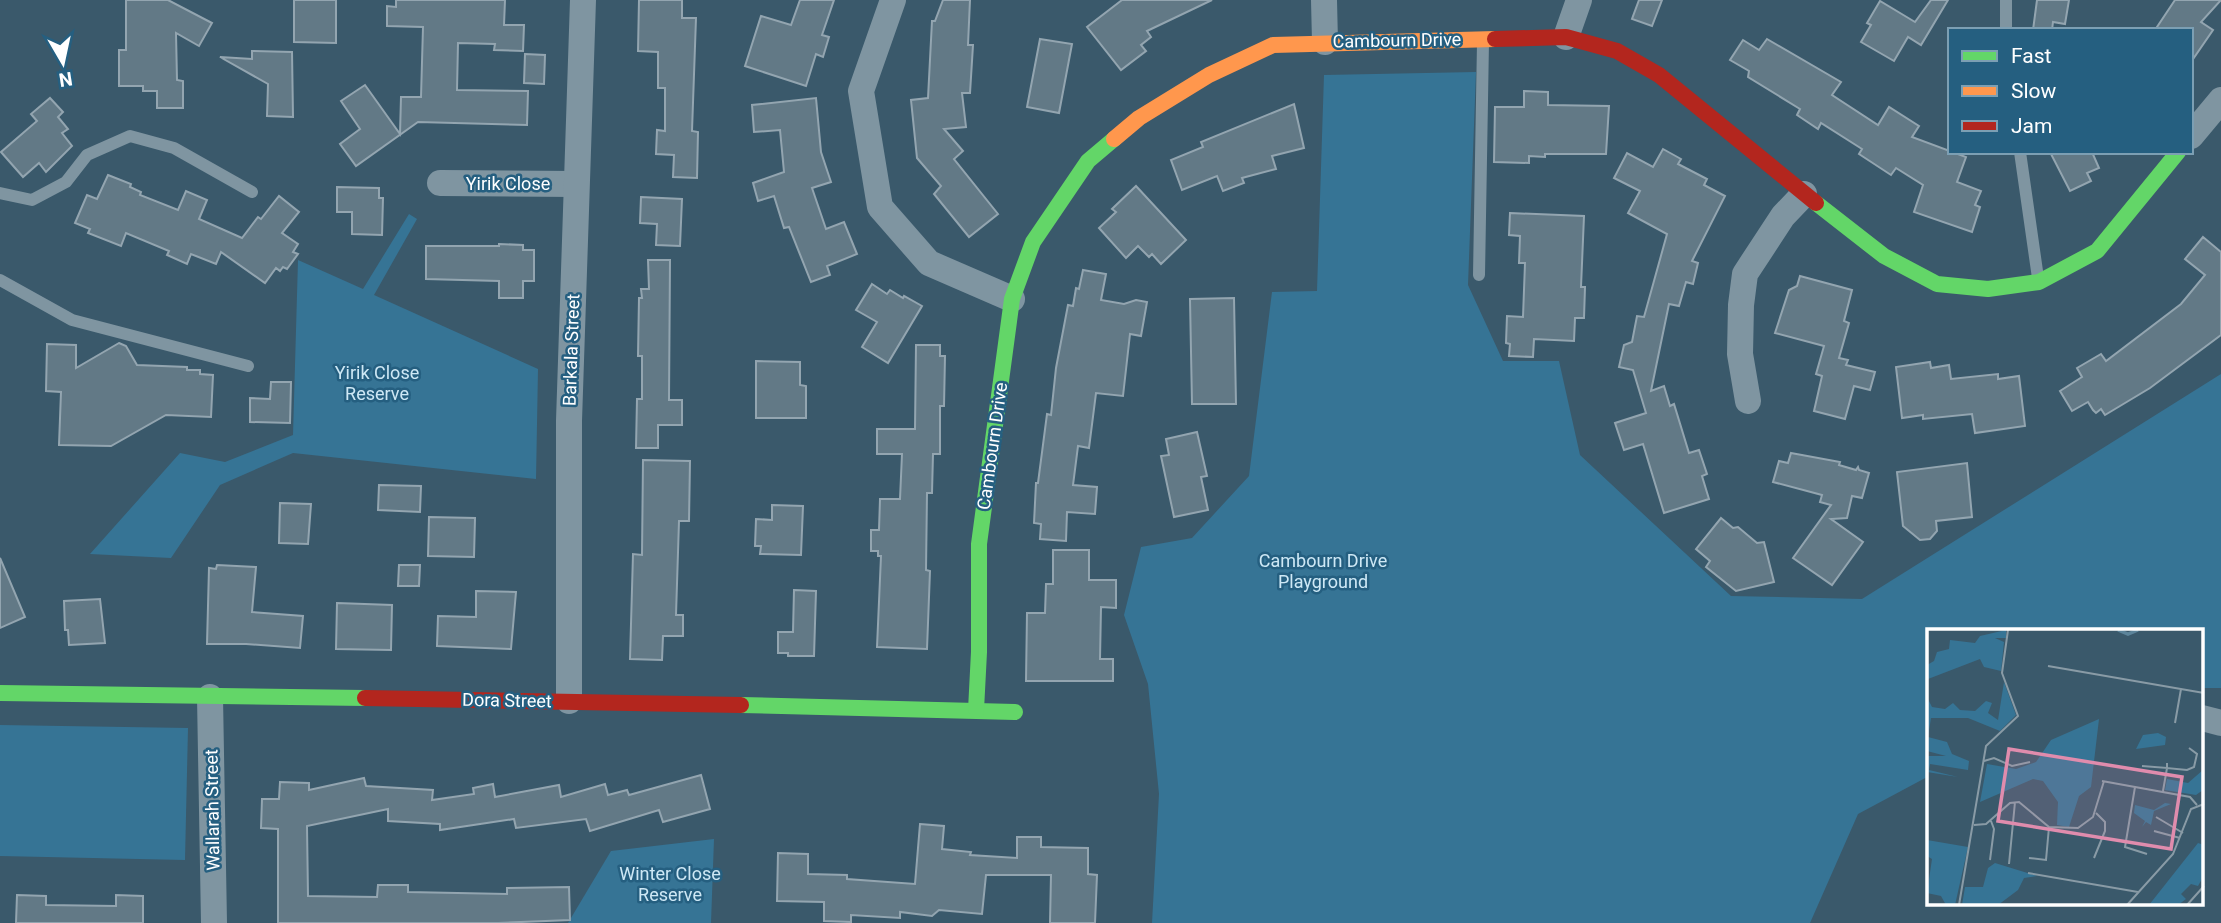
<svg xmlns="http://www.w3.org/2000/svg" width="2221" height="923" viewBox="0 0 2221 923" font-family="Roboto,sans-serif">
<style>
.green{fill:#367495}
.building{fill:#627986;stroke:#93a5b0;stroke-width:2}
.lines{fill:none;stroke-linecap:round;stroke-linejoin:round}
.lane{stroke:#7f95a1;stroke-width:12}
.street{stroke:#7f95a1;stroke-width:26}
.fast{stroke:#63d668;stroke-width:16}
.slow{stroke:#ff974d;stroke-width:16}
.jam{stroke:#b3261e;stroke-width:16}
.labels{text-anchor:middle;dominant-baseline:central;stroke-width:5;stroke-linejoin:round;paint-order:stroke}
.street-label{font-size:18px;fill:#fff;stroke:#255f80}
.park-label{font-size:18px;fill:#cee8f5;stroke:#255f80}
.inset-river{fill:none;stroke:#5c849a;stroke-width:3.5}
.inset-road{fill:none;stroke:#899ba6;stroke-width:2}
.view{fill:#e08cad;fill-opacity:0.15;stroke:#e08cad;stroke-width:3.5}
.inset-edge{fill:none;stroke:#fff;stroke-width:3.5}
</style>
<rect width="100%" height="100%" fill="#3a596b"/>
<g class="green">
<polygon points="1476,72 1468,285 1503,361 1559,361 1580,455 1731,596 1862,599 2221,374 2221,688 2202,688 2202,631 1929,631 1929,776 1858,814 1810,923 1152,923 1159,794 1148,684 1124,615 1141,547 1192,538 1249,476 1272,292 1317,291 1324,75"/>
<polygon points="409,214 417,219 374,295 538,369 536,479 293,453 220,485 171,558 90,554 180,453 225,462 293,435 298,260 363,289"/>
<polygon points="0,725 188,728 185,860 0,856"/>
<polygon points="714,839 711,923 568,923 611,851"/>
</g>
<g class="building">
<polygon points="126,0 168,0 212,23 199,46 176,33 177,80 183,81 183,108 157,108 157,91 143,91 143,86 119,86 119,50 126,50"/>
<polygon points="294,0 336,0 336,43 294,42"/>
<polygon points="396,0 505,0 504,25 524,25 523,51 494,50 495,44 458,43 457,90 528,91 527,125 418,122 356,166 340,144 360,129 341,101 365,85 400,134 401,97 421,97 423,27 387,26 387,6 396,7"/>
<polygon points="639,0 682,0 682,18 696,18 692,131 698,132 697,178 673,177 674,155 656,154 657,130 665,131 665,88 658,88 658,52 638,51"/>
<polygon points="800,0 834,0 822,35 829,37 823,57 816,54 806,86 745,66 761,16 791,25"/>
<polygon points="943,0 970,0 968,45 973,45 970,93 962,93 966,127 944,129 963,151 954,159 998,214 969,237 934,194 941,186 917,158 911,100 928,98 932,21 935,21"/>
<polygon points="1122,0 1212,0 1147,31 1151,37 1141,45 1146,51 1121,70 1087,27"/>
<polygon points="1639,0 1662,0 1652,26 1632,19"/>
<polygon points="1931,0 1948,0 1921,45 1908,37 1894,61 1861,42 1871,25 1867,23 1880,1 1915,22"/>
<polygon points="2037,0 2069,0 2065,24 2053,22 2052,30 2033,30"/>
<polygon points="2175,0 2221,0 2201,22 2213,30 2191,62 2191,30 2155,30"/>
<polygon points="1040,39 1072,44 1059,113 1027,107"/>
<polygon points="1767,39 1841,82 1832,95 1878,125 1889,107 1919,126 1912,137 1966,157 1957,182 1981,191 1975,205 1980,207 1972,232 1914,212 1923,185 1896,168 1891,175 1859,154 1862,149 1821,123 1818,129 1797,115 1800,109 1748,77 1749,71 1730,60 1743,40 1759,50"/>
<polygon points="252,51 292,52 293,117 267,116 268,84 220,57 252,59"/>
<polygon points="525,54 545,55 544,84 524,83"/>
<polygon points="1524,91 1548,92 1548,105 1609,106 1606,154 1545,154 1545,157 1529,156 1529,163 1494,162 1495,107 1524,107"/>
<polygon points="50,98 63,112 58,117 68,129 62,133 72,146 46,172 39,163 23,177 1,152 37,121 31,114"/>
<polygon points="816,98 821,152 831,182 812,188 826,229 844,222 857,254 827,266 830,275 811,282 789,227 784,228 774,196 758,201 753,183 784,172 780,130 754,132 752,105"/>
<polygon points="1294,104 1304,148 1272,156 1276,169 1242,178 1244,183 1223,191 1217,176 1182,190 1171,160 1203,147 1201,142"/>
<polygon points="1663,149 1681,159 1678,164 1707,179 1704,185 1725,196 1692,261 1698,263 1693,284 1686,282 1679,306 1669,304 1651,391 1664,386 1670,406 1674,404 1689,453 1699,450 1707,474 1702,476 1709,499 1664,513 1643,444 1624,450 1615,423 1646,413 1633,370 1619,367 1624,345 1632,342 1637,316 1644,317 1667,234 1628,213 1640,191 1614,178 1627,153 1653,167"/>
<polygon points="2050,152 2092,152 2099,168 2087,173 2091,181 2070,191"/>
<polygon points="108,175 131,184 130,187 141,192 140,195 178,210 186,191 207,200 199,219 242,238 258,217 261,219 279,196 299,212 282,233 298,244 293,252 298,254 287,269 283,267 280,271 276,268 265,283 221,252 216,264 191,254 187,264 167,255 169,251 126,233 121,246 88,233 90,229 75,223 87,195 97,199"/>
<polygon points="1136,186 1186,240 1161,264 1152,254 1149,257 1138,246 1126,258 1099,228 1116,212 1112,209"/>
<polygon points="337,187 379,188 379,198 383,198 382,235 352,234 352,212 337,212"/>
<polygon points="641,197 682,199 680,246 656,245 657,224 640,223"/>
<polygon points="1510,213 1584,216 1581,287 1585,287 1584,318 1575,318 1574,341 1534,339 1533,357 1509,356 1510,344 1506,343 1507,316 1523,317 1525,263 1519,263 1520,236 1509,235"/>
<polygon points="2203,237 2221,252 2221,335 2150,388 2105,415 2101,409 2096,413 2093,410 2088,402 2072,411 2060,391 2082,377 2077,368 2101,354 2106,361 2181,304 2205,275 2185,259"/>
<polygon points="499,244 523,245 523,250 534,250 534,281 523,281 523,298 499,298 499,281 426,279 426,246 499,246"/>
<polygon points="648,260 670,260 669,400 682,400 682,425 658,425 658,448 636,448 637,399 642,399 642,356 638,356 639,298 642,298 641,289 649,289"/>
<polygon points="1083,270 1106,274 1101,300 1124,304 1136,300 1147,302 1141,336 1130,334 1123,396 1096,393 1089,448 1078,446 1073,485 1097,487 1095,514 1067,512 1066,541 1040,539 1041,524 1034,523 1036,483 1038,483 1047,414 1051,415 1056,368 1068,305 1073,306 1076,288 1079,289"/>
<polygon points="1800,276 1852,290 1844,321 1849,323 1839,358 1848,360 1846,365 1875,372 1870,390 1854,386 1845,419 1814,411 1822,376 1816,374 1824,346 1775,333 1789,290 1797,286"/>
<polygon points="872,284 887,294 890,290 903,298 904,296 922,306 888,363 862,347 877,322 856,310"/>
<polygon points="1234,298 1236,404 1192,404 1190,299"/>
<polygon points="119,343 126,346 137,365 187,367 187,370 200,370 200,374 213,375 211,417 166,415 111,446 59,445 61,392 46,391 47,344 76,345 76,368"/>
<polygon points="916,345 940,345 940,356 945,356 944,406 940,406 940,454 933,454 932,493 927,493 926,570 930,571 927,649 877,647 881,556 878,556 878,551 871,551 871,530 879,530 880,499 900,499 902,454 877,454 877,429 915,429"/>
<polygon points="756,361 800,362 800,385 806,386 806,418 756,418"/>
<polygon points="1930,362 1931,368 1949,365 1951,379 1998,374 1998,379 2019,376 2025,426 1975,433 1972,414 1923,419 1923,415 1902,418 1896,367"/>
<polygon points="271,382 291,382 290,423 250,422 250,398 270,399"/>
<polygon points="1197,432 1207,476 1201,477 1208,510 1174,517 1161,456 1169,455 1166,439"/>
<polygon points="1791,453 1840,462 1839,465 1856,470 1858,467 1859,470 1869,473 1862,498 1852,496 1847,518 1831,519 1863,542 1832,585 1793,558 1831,505 1820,502 1822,495 1773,482 1779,461 1788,463"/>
<polygon points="643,460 690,461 689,521 679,521 676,615 683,615 683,636 663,636 662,660 630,659 633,554 642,555"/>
<polygon points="1967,463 1972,517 1936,521 1937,531 1930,539 1920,540 1903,526 1897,472"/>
<polygon points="379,485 421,486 420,512 378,510"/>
<polygon points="280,503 311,504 308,544 279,543"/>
<polygon points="772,505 803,506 801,555 760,554 761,546 755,546 756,519 772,520"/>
<polygon points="429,517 475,518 474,557 428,556"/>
<polygon points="1721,518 1733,528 1738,527 1757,543 1764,542 1774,582 1736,591 1706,567 1710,561 1696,549"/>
<polygon points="1053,550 1089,550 1089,580 1116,580 1116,608 1101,607 1100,659 1113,659 1113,681 1026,681 1027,613 1045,613 1046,584 1053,584"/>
<polygon points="0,558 25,617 0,628"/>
<polygon points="217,565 256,567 252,612 303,616 300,648 246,644 207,644 209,568 216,569"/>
<polygon points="399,565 420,565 419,586 398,586"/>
<polygon points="794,590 816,591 814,656 788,656 788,653 778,653 778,632 793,632"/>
<polygon points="476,591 516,592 511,649 437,646 438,616 476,617"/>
<polygon points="100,599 105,643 69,645 68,630 65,630 64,601"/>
<polygon points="337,603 392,605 391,650 336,649"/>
<polygon points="701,775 710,809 663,822 659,810 590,831 586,819 516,828 514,819 440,830 440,824 388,821 388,809 307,826 308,896 377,897 378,885 408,885 408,892 507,894 507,888 569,887 570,920 498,923 278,923 278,829 261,828 262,799 279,799 280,782 309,783 309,790 364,778 366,786 433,790 432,800 474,794 473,788 493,784 495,797 559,785 561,797 605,784 608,795 627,790 629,795"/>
<polygon points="920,824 944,826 942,849 971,852 970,855 1017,858 1017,837 1041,837 1041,847 1088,848 1088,874 1097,875 1095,923 1050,923 1051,875 986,875 982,914 939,910 932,916 900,912 900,918 851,915 851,922 824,921 824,902 777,901 778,853 808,854 808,874 847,875 847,879 915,884"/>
<polygon points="17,895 46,896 46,905 116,906 116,895 143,896 143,923 16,923"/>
</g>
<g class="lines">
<g class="lane">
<polyline points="2006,0 2006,30"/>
<polyline points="2020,152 2038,278"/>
<polyline points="0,193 32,200 66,182 87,155 130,136 174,148 252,192"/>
<polyline points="1479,275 1483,42"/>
<polyline points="0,280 72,320 248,366"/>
</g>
<g class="street">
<polyline points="893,0 861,91 880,207 929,263 1012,299"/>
<polyline points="1324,0 1325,42"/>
<polyline points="1566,37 1579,0"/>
<polyline points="2191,136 2221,100"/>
<polyline points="440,183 576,184"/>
<polyline points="1748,401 1740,354 1741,305 1745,274 1783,216 1804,194"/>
<polyline points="210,697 214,923"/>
<polyline points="569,701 569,421 583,0"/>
<polyline points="2202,718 2221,723"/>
</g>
<g class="fast">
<polyline points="1816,203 1884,256 1937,284 1988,289 2039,282 2097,251 2178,152"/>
<polyline points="0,693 365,698"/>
<polyline points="741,705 1015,712"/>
<polyline points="976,710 979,652 979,544 1012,299 1033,242 1088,161 1114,139"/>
</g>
<polyline class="slow" points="1114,139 1139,118 1209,75 1273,45 1495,39"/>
<g class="jam">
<polyline points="1495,39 1566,37 1617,51 1659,75 1816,203"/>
<polyline points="365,698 741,705"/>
</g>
</g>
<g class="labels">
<g class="street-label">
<text transform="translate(1397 40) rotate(-1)">Cambourn Drive</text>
<text x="508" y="183">Yirik Close</text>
<text transform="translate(571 350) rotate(-88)">Barkala Street</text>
<text transform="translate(992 446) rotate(-82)">Cambourn Drive</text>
<text transform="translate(507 700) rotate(1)">Dora Street</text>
<text transform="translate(212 810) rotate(-91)">Wallarah Street</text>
</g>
<g class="park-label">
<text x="377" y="372">Yirik Close<tspan x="377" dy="21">Reserve</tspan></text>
<text x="1323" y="560">Cambourn Drive<tspan x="1323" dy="21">Playground</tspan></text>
<text x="670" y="873">Winter Close<tspan x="670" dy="21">Reserve</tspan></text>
</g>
</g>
<g transform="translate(1927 629)">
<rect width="276" height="276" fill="#3a596b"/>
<path d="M79,1v8h-11l9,4 -3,29 -17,-4 -4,-8 -52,20 -1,15v-29l7,-4 3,-9 12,-3 1,-9 25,3 5,-7zM77,53l12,33 -16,16 -32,-13h-37l-3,19 19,5 5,12 17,7 -1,9 -38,-6 -1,6 29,7 -31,-5v-16h19l-19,-5v-54l5,10 13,2 8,-6 7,7 15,1 11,-10 6,2 -4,10 10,7zM172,90l-8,68 -12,9 -10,31 -12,-2 1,-23 -15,-21 -10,-2 -53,23 7,-38 29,5 20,-7 15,-22zM231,104l8,4 -1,8 -29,4 7,-14zM276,141v20l-7,5 -31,-5 2,-11 21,4zM238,174l6,1 -17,7 -3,14 -5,-3 -4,5 3,-6 -11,-8 1,-8 19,5zM0,211l41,7 -13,58h-9l-5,-9 -14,-3 5,-34 -5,-3zM271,214l6,2 -1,32 -5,9 -7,-2 -10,10 5,5 -8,6h-29zM68,234l42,13 -13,2 -6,12 -20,15h-36l3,-18h18l5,-19z" fill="#367495"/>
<path class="inset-river" d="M191,1l10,4 10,-4"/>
<path class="inset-road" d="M121,37l156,27M248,94l6,-34M57,132l10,-3 18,8 18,-4M215,137l25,2v-5M175,152l88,16 7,8M208,158l-10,60 22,7M236,162l4,-23 20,2 7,-3 3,-13 -8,-6M229,188l27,16M47,196l12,-1 24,-21 9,-1 30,25 29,1 15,-11 11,-36M227,202l26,7M102,229l17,2 3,-33M167,229l11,-27v-9l-9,-9M63,231l4,-31 -3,-8M82,235l6,-62M101,244l110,19M32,276l27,-159 32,-30 -16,-43 6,-43M200,276l46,-51 18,-45 13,-5M260,276l17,-19"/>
<path class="view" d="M82,120l173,28 -11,72 -173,-28z"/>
<rect width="276" height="276" class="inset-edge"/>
</g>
<rect x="1948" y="28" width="245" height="126" fill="#255f80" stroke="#7c9fb3" stroke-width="2"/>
<rect x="1962" y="51" width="35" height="10" fill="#63d668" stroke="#7c9fb3" stroke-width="2"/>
<text x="2011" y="63" font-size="21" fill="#ffffff">Fast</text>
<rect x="1962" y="86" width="35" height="10" fill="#ff974d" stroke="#7c9fb3" stroke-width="2"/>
<text x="2011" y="98" font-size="21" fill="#ffffff">Slow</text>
<rect x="1962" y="121" width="35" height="10" fill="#b3261e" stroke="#7c9fb3" stroke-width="2"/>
<text x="2011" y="133" font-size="21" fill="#ffffff">Jam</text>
<g transform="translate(63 63) rotate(171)" stroke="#255f80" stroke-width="5" paint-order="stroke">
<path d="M0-5L12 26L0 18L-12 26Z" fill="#ffffff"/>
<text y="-10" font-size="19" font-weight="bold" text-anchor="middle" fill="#ffffff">N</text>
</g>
</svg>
